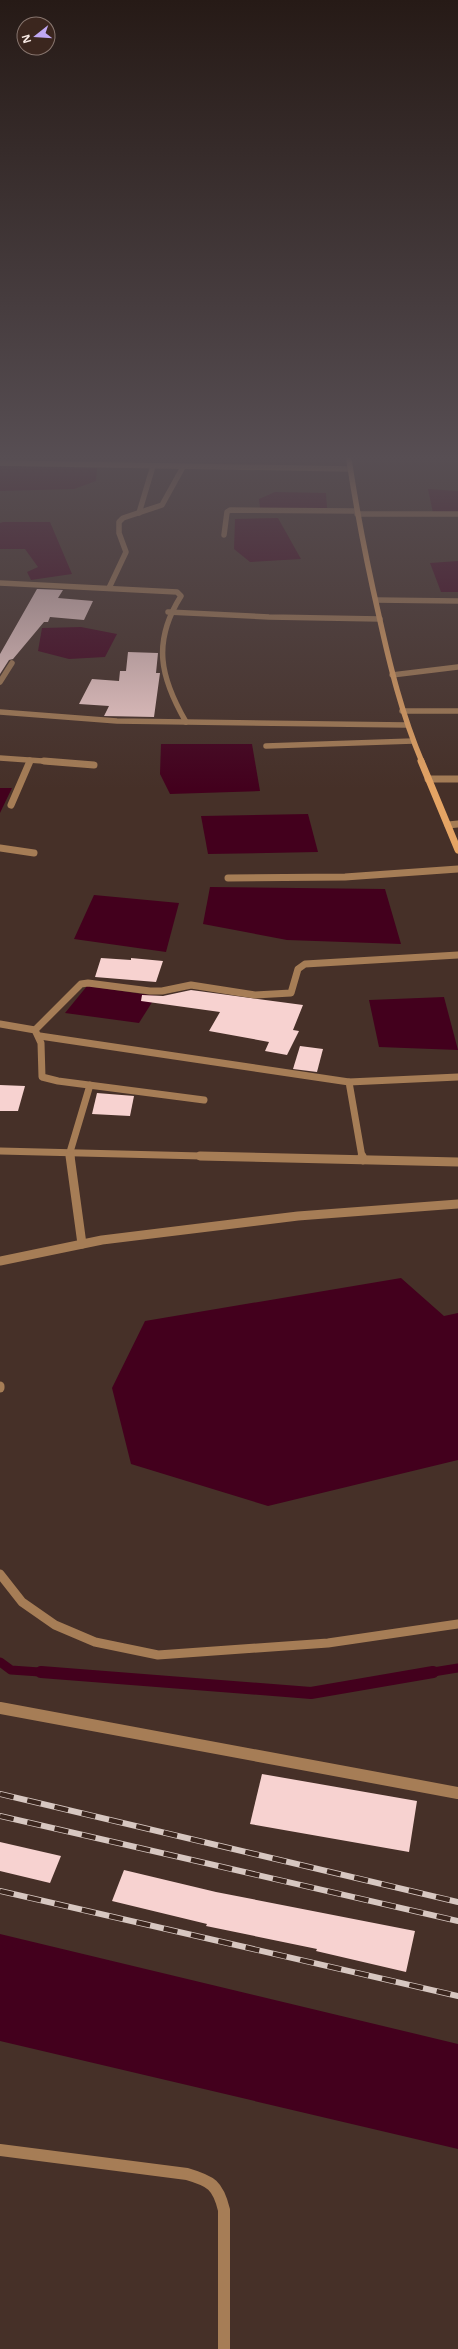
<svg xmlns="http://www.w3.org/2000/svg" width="458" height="2349" viewBox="0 0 458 2349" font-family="'Noto Sans',sans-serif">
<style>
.water{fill:#43001d}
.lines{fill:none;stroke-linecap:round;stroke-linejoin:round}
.stream-far1{stroke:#43001d;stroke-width:9}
.stream{stroke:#43001d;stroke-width:12}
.building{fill:#f7d2d0}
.minor-far3{stroke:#a67d56;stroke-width:5.5}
.minor-far2{stroke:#a67d56;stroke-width:7}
.minor-far1{stroke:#a67d56;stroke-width:9}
.minor{stroke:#a67d56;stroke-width:12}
.tertiary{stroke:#a67d56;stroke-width:9}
.secondary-far1{stroke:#e5a464;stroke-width:5.5}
.secondary{stroke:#e5a464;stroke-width:7}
.rail-casing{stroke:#d7c7c1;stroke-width:6}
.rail{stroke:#3b261e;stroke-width:4.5;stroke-dasharray:14;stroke-linecap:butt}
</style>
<rect width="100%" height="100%" fill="#463028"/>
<g class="water">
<polygon points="0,466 97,468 96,481 74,489 0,491"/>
<polygon points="428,489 458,491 458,513 433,513"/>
<polygon points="275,492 326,493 327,508 260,508 259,499"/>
<polygon points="278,518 301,559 250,562 234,549 235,519"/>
<polygon points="3,522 50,522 72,574 31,580 27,572 38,567 25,549 0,549 0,523"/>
<polygon points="458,561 458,592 441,592 430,563"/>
<polygon points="81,627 117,634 105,657 69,659 38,651 42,628"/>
<polygon points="161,744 252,744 260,791 170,794 160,774"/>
<polygon points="0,788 12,788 0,813"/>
<polygon points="308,814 318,852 208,854 201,816"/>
<polygon points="210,887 385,889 401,944 287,940 203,924"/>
<polygon points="94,895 179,903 166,952 74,939"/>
<polygon points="87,986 156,996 139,1023 65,1013"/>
<polygon points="444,997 458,1050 379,1047 369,1000"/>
<polygon points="401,1278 444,1316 458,1313 458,1460 268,1506 131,1464 112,1388 145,1321"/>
<polygon points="0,1934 458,2044 458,2149 0,2041"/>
</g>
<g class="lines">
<g class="stream-far1">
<polyline points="0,1662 11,1670 54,1673"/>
<polyline points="427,1673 458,1668"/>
</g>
<polyline class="stream" points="41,1672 311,1693 433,1672"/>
</g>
<g class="building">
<polygon points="37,589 63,590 58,598 93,601 84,620 50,617 48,622 44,622 13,659 9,660 0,674 0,654"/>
<polygon points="128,652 158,653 156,673 160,673 154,717 104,716 109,706 79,704 92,679 119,681 120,671 126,671"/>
<polygon points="101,958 131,960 131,958 163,961 156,982 95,977"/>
<polygon points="191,990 303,1005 293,1030 299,1031 287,1055 265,1051 269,1042 209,1031 220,1012 141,1001 142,995 163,996"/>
<polygon points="300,1046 323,1049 317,1072 293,1069"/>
<polygon points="0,1085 25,1086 18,1111 0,1111"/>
<polygon points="97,1093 134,1096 130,1116 92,1114"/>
<polygon points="262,1774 417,1801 409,1852 250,1824"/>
<polygon points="0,1842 61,1856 50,1883 0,1871"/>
<polygon points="124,1870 216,1892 415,1931 406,1972 316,1951 317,1949 206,1926 207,1924 112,1901"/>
</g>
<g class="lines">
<g class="minor-far3">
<polyline points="0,463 350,469"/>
<polyline points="139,513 153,466"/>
<polyline points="357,514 458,514"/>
<polyline points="224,535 227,512 230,510 356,511"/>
<path d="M0,583l177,9 4,4c-29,46 -21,81 5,126"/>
<polyline points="109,588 126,552 119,533 119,522 123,518 162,505 183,467"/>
<polyline points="376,600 458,601"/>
<polyline points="168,612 269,617 380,619"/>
<polyline points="392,675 458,667"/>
<polyline points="0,682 12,663"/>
<polyline points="402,711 458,711"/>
<polyline points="0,712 117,721 406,725"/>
<polyline points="266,746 413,741"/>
<polyline points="0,758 57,762"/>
</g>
<g class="minor-far2">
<polyline points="44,761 94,765"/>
<polyline points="428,779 458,779"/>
<polyline points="11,805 30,761"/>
<polyline points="448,825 458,824"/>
<polyline points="0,848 34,853"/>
<polyline points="228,878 345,877 458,869"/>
<polyline points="0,1024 35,1030 41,1043 42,1077 58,1081 204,1100"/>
<polyline points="35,1030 81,984 88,983 150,991 162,991 191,985 255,995 291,993 298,969 305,964 458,955"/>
<polyline points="40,1036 349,1082 362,1157"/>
<polyline points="349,1082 458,1077"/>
<polyline points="0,1151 242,1157"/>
<polyline points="71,1157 70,1152 90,1085"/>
</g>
<g class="minor-far1">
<polyline points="70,1156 82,1244"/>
<polyline points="200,1156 458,1162"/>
<polyline points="362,1156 363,1160"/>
<polyline points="0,1261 102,1240 298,1216 458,1204"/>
<polyline points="0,1386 0,1388"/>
</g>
<g class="minor">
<polyline points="0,1708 458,1793"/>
<path d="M0,2150l187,24c24,7 31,11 37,36v139"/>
</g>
<polyline class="tertiary" points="0,1574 22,1602 55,1625 95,1642 158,1655 328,1643 458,1624"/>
<path class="secondary-far1" d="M349,460c8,53 18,104 30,156 11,50 23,99 43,146"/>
<polyline class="secondary" points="421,761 458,850"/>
<g class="rail-casing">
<g id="rail">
<polyline points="0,1794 458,1902"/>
<polyline points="0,1816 458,1921"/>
<polyline points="0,1891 458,1996"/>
</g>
</g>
<use href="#rail" class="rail"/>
</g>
<linearGradient id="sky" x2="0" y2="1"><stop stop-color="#261a16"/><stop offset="0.58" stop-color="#574e53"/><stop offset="1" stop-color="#574e53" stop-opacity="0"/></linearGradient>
<rect width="458" height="789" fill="url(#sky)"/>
<g transform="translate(36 36) rotate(253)"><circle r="19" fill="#3b261e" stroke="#87756e"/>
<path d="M0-3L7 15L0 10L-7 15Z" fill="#c0a8f3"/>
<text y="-6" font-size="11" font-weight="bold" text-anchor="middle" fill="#faebe6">N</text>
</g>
</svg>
